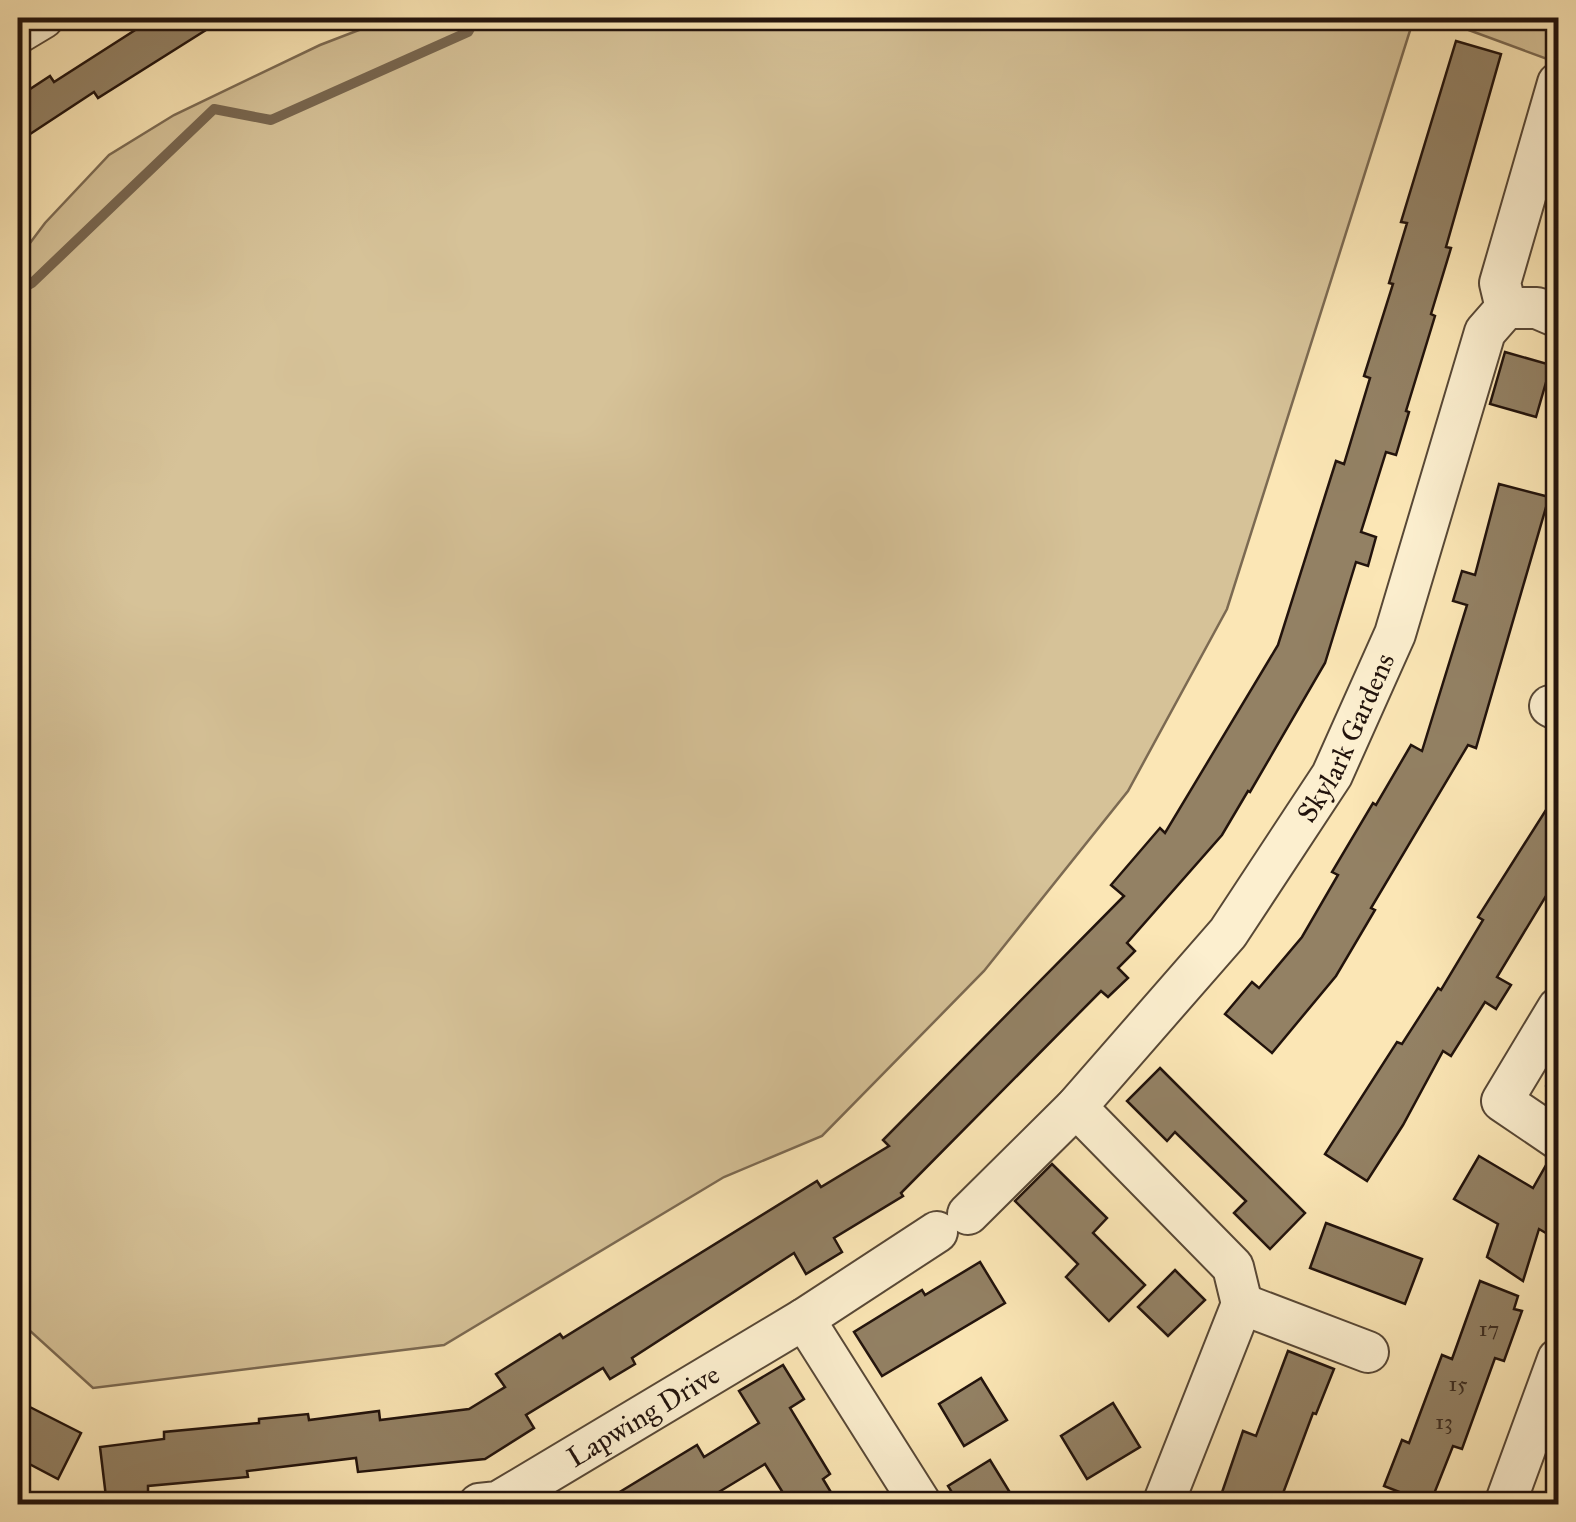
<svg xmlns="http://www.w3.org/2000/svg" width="1576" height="1522" viewBox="0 0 1576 1522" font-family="'IM FELL Great Primer',serif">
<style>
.green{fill:#d6c298;stroke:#7c6a52;stroke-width:2.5}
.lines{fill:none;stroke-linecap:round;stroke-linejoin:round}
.stream{stroke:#78664f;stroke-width:10}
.building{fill:#938164;stroke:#22130c;stroke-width:2.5}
.minor-casing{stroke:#584836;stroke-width:44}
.minor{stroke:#fcefcf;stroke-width:40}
.labels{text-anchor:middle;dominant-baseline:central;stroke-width:8;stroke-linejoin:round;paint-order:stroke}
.number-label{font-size:22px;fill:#3e2e22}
.street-label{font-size:28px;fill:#22130c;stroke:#fcefcf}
</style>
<rect width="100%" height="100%" fill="#fbe6b5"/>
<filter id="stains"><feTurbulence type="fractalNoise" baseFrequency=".002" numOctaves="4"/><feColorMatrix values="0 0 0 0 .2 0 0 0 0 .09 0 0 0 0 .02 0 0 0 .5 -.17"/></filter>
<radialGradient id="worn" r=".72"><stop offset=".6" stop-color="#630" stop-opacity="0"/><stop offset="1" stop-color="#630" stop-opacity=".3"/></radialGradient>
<g class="green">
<polygon points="390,18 1414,18 1227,609 1128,791 984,971 822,1136 724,1177 444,1345 93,1388 18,1320 18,259 45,223 109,155 174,115 320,45"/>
<polygon points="1436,18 1558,18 1558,63"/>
<polygon points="1558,1058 1558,1108 1546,1086 1549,1072"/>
</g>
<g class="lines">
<polyline class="stream" points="18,291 32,283 214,109 271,120 468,32 476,18"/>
</g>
<g class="building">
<polygon points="154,18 225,18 98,98 94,92 18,142 18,97 50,76 54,82"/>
<polygon points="1456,41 1501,54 1446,247 1451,248 1431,314 1435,316 1406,411 1409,412 1396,455 1386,452 1361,532 1376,537 1368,566 1356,562 1325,663 1250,792 1248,791 1222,835 1127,943 1135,951 1118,968 1128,978 1108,997 1101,991 901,1193 903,1196 834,1238 842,1252 806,1274 794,1253 632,1358 635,1364 610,1379 603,1368 526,1415 534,1428 485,1459 358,1472 356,1458 247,1471 248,1477 148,1486 148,1492 106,1497 100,1447 164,1439 164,1432 259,1423 259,1419 308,1414 309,1420 379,1411 380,1420 469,1409 505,1387 496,1374 560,1334 563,1338 817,1181 821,1187 889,1146 883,1140 1124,896 1111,885 1160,828 1165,833 1278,645 1336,461 1344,464 1370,378 1364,376 1393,284 1389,283 1407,223 1401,222"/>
<polygon points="1505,352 1551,365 1536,417 1490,404"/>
<polygon points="1499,484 1549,497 1476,748 1468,745 1371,908 1375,910 1336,976 1272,1053 1225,1014 1252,982 1259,988 1302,937 1338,875 1332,872 1373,803 1376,805 1411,745 1422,751 1467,605 1453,601 1462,571 1475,575"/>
<polygon points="1558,791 1558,897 1549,891 1497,977 1511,985 1496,1009 1485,1002 1451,1056 1443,1051 1403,1125 1367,1181 1325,1154 1397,1042 1402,1044 1438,988 1441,990 1483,920 1478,917"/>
<polygon points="1160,1068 1305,1213 1270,1249 1234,1213 1246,1201 1175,1132 1167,1141 1127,1101"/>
<polygon points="1479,1156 1533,1188 1549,1160 1558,1162 1558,1240 1539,1229 1523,1281 1487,1257 1498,1224 1454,1199"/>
<polygon points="1052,1164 1107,1218 1093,1233 1145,1285 1109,1321 1066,1277 1078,1264 1015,1201"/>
<polygon points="1326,1223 1422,1259 1405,1304 1310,1268"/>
<polygon points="980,1262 1005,1303 882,1376 854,1332 922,1290 925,1295"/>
<polygon points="1175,1270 1205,1300 1168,1336 1138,1307"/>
<polygon points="1480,1281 1518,1296 1514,1309 1522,1311 1504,1361 1495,1358 1462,1449 1453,1446 1430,1504 1384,1486 1402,1440 1409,1443 1442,1355 1452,1359"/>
<polygon points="1288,1351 1334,1369 1316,1414 1313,1413 1279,1504 1218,1504 1243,1431 1256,1436"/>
<polygon points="783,1365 804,1399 790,1408 830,1474 823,1479 838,1504 790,1504 765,1464 699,1504 600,1504 697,1445 704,1457 759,1423 739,1391"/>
<polygon points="981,1378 1007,1420 964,1446 939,1404"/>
<polygon points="18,1401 81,1433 58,1479 18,1458"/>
<polygon points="1113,1403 1140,1447 1087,1479 1061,1436"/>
<polygon points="990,1460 1017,1504 959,1504 948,1486"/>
</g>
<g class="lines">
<g class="minor-casing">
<g id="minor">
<polyline points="18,33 43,18"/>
<polyline points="1506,308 1500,283 1558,83"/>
<polyline points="1550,706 1558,710"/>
<polyline points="1558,1008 1502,1101 1558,1139"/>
<polyline points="1076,1107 1233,1267 1242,1304 1163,1504"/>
<path id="s1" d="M968,1214l108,-107 152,-174 104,-158 63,-141 90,-302 21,-24h31l21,9"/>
<polyline points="1242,1304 1368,1352"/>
<polyline points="804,1319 937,1232"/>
<path id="s2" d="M479,1504l19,-2 306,-183 117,185"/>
<polyline points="1505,1504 1558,1359"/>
</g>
</g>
<use href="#minor" class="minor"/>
</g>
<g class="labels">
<g class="number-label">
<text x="1489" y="1328">17</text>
<text x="1458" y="1383">15</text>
<text x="1444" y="1421">13</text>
</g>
<g class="street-label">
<text stroke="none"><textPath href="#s1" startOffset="612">Skylark Gardens</textPath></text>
<text stroke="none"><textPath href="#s2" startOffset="188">Lapwing Drive</textPath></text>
</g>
</g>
<rect width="1576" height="1522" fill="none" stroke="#fbe6b5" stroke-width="60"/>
<rect x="20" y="20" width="1536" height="1482" fill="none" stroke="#22130c" stroke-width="5"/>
<rect x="30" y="30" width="1516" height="1462" fill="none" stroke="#22130c" stroke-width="2.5"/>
<rect width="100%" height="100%" filter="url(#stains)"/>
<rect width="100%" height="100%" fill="url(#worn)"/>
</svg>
